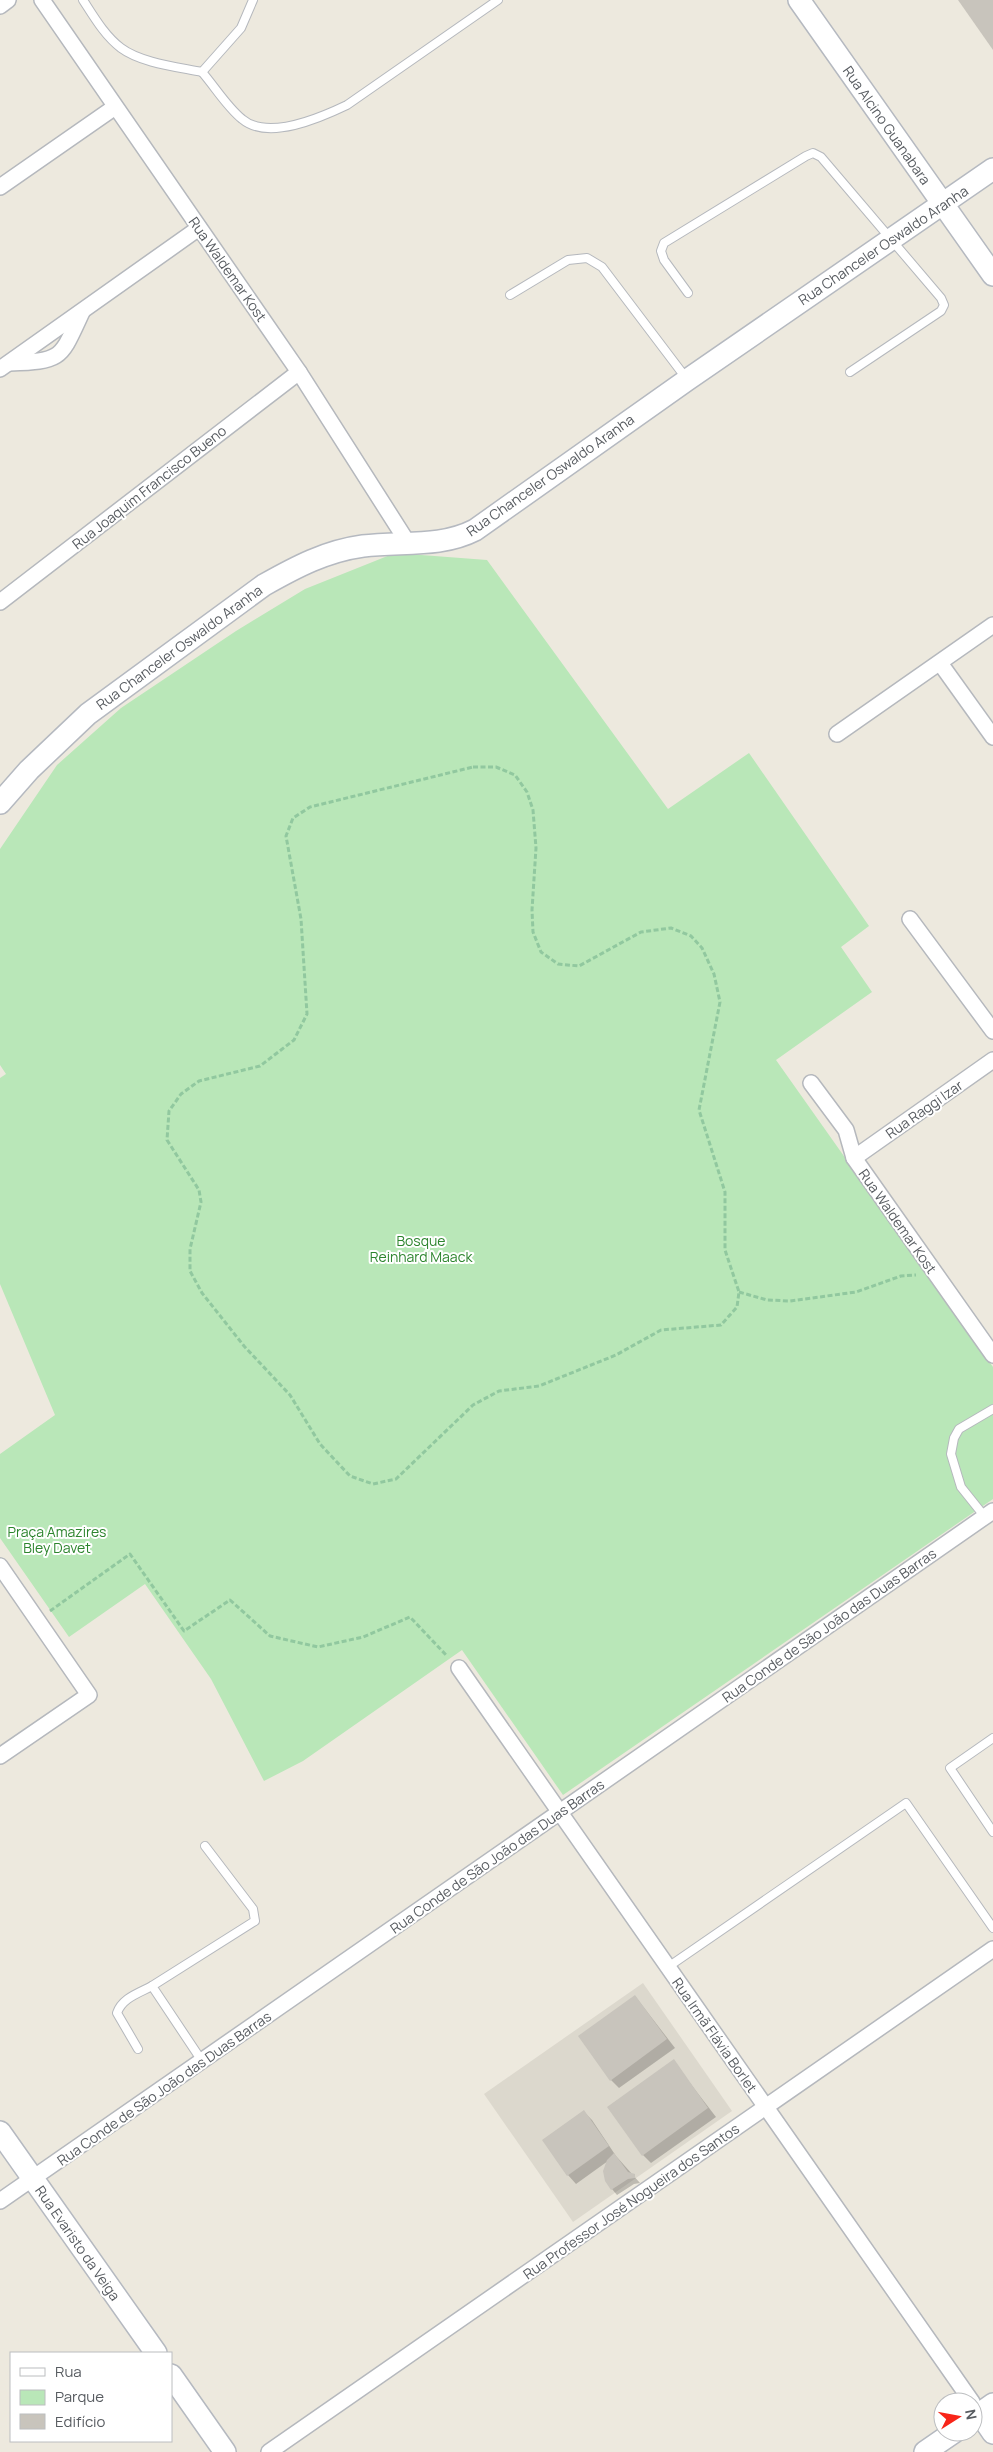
<svg xmlns="http://www.w3.org/2000/svg" width="993" height="2452" viewBox="0 0 993 2452" font-family="Manrope,sans-serif">
<style>
.education{fill:#dcd8cd}
.green{fill:#b9e7b8}
.shadow{fill:#0003}
.building{fill:#c8c4bc}
.lines{fill:none;stroke-linecap:round;stroke-linejoin:round}
.lane-casing{stroke:#b5b8bd;stroke-width:10}
.street-casing{stroke:#b5b8bd;stroke-width:18}
.secondary-casing{stroke:#b5b9c0;stroke-width:24}
.path{stroke:#91c89f;stroke-width:3;stroke-dasharray:5 2.5;stroke-linecap:butt}
.lane{stroke:#fff;stroke-width:8}
.street{stroke:#fff;stroke-width:15}
.secondary{stroke:#fff;stroke-width:21}
.labels{text-anchor:middle;dominant-baseline:central;stroke-width:4;stroke-linejoin:round;paint-order:stroke}
.street-label{font-size:14px;fill:#585c61;stroke:#fff}
.park-label{font-size:14px;fill:#2d852e;stroke:#fff}
</style>
<rect width="100%" height="100%" fill="#ede9de"/>
<polygon class="education" points="643,1983 732,2111 573,2222 484,2094"/>
<polygon class="green" points="395,553 487,560 668,809 749,753 869,926 841,947 872,992 776,1060 993,1367 993,1499 563,1795 462,1650 303,1761 264,1781 211,1679 145,1584 69,1637 0,1538 0,1454 55,1415 0,1284 0,1078 6,1074 0,1065 0,849 57,765 121,708 236,631 305,589"/>
<g class="shadow">
<polygon points="635,1996 675,2048 619,2088 611,2080"/>
<polygon points="673,2061 716,2117 651,2163 643,2155"/>
<polygon points="584,2112 592,2120 616,2156 640,2183 634,2184 617,2195 612,2189 608,2161 576,2184 568,2175"/>
</g>
<g class="building">
<polygon points="958,0 993,0 993,50"/>
<polygon points="635,1995 667,2039 610,2081 578,2036"/>
<polygon points="674,2059 708,2108 642,2156 607,2107"/>
<polygon points="584,2110 609,2146 567,2176 542,2140"/>
<polygon points="614,2153 628,2172 635,2174 635,2178 628,2179 611,2190 605,2181 603,2171 607,2160"/>
</g>
<g class="lines">
<g class="lane-casing">
<g id="lane">
<path d="M83,0c11,17 22,36 38,48 20,15 57,19 81,24"/>
<path d="M253,0l-12,28 -39,44c13,15 25,35 40,47 26,22 78,-1 105,-14l151,-105"/>
<polyline points="688,293 664,260 661,251 664,243 806,156 813,153 821,157 941,298 944,305 941,311 850,372"/>
<polyline points="510,295 568,260 587,258 602,267 686,378"/>
<polyline points="985,1517 961,1487 951,1454 954,1438 959,1429 993,1409"/>
<polyline points="993,1738 950,1768 993,1832"/>
<polyline points="668,1967 906,1803 993,1928"/>
<path d="M138,2049l-21,-36c5,-15 22,-20 35,-27"/>
<polyline points="202,2061 152,1986 255,1921 253,1909 205,1846"/>
</g>
</g>
<g class="street-casing">
<g id="street">
<polyline points="42,0 299,372 408,543"/>
<polyline points="0,6 8,0"/>
<polyline points="0,187 115,107"/>
<path d="M10,363c53,-2 50,-4 72,-51"/>
<polyline points="0,369 199,228"/>
<polyline points="0,602 299,372"/>
<polyline points="940,663 993,737"/>
<polyline points="837,734 993,625"/>
<polyline points="910,919 993,1031"/>
<polyline points="811,1083 846,1130 854,1158 993,1355"/>
<polyline points="854,1158 993,1060"/>
<polyline points="0,1566 89,1695 0,1756"/>
<polyline points="459,1668 972,2402"/>
<polyline points="0,2201 993,1511"/>
<polyline points="269,2452 993,1949"/>
</g>
</g>
<g class="secondary-casing">
<g id="secondary">
<polyline points="799,0 993,275"/>
<path d="M0,803l29,-33 59,-56 176,-129c32,-18 62,-34 99,-39 38,-5 77,2 112,-16l212,-150 306,-211"/>
<polyline points="0,2132 156,2353"/>
<polyline points="171,2375 225,2452"/>
<polyline points="980,2414 993,2433"/>
<polyline points="973,2418 993,2404"/>
<polyline points="925,2452 954,2432"/>
</g>
</g>
<g class="path">
<polygon points="473,767 496,767 515,775 527,792 533,810 536,848 532,910 533,932 541,952 558,964 579,966 641,932 671,928 691,936 702,948 714,974 720,1002 699,1110 725,1192 725,1250 739,1292 737,1307 721,1325 661,1330 616,1355 539,1386 499,1391 473,1405 396,1479 373,1484 350,1476 320,1444 290,1395 244,1346 202,1293 190,1271 190,1249 201,1202 199,1190 167,1140 169,1111 181,1094 199,1081 260,1066 294,1040 307,1014 301,919 286,836 293,818 310,807"/>
<polyline points="739,1292 767,1300 790,1301 856,1292 901,1276 916,1275"/>
<polyline points="50,1611 130,1554 184,1631 230,1600 270,1636 318,1647 363,1637 410,1617 447,1656"/>
</g>
<use href="#lane" class="lane"/>
<use href="#street" class="street"/>
<use href="#secondary" class="secondary"/>
</g>
<g class="labels">
<g class="street-label">
<text transform="translate(887 125) rotate(55)">Rua Alcino Guanabara</text>
<text transform="translate(883 245) rotate(-34)">Rua Chanceler Oswaldo Aranha</text>
<text transform="translate(228 269) rotate(55)">Rua Waldemar Kost</text>
<text transform="translate(550 475) rotate(-35)">Rua Chanceler Oswaldo Aranha</text>
<text transform="translate(149 487) rotate(-38)">Rua Joaquim Francisco Bueno</text>
<text transform="translate(179 647) rotate(-36)">Rua Chanceler Oswaldo Aranha</text>
<text transform="translate(924 1109) rotate(-35)">Rua Raggi Izar</text>
<text transform="translate(898 1221) rotate(55)">Rua Waldemar Kost</text>
<text transform="translate(829 1625) rotate(-35)">Rua Conde de São João das Duas Barras</text>
<text transform="translate(497 1856) rotate(-35)">Rua Conde de São João das Duas Barras</text>
<text transform="translate(715 2035) rotate(55)">Rua Irmã Flávia Borlet</text>
<text transform="translate(164 2088) rotate(-35)">Rua Conde de São João das Duas Barras</text>
<text transform="translate(631 2201) rotate(-35)">Rua Professor José Nogueira dos Santos</text>
<text transform="translate(78 2243) rotate(55)">Rua Evaristo da Veiga</text>
</g>
<g class="park-label">
<text x="421" y="1240">Bosque<tspan x="421" dy="16">Reinhard Maack</tspan></text>
<text x="57" y="1531">Praça Amazires<tspan x="57" dy="16">Bley Davet</tspan></text>
</g>
</g>
<rect x="10" y="2352" width="162" height="90" fill="#ffffff" stroke="#bcbec0"/>
<rect x="20" y="2368" width="25" height="8" fill="#ffffff" stroke="#bcbec0"/>
<text x="55" y="2377" font-size="15" fill="#585c61">Rua</text>
<rect x="20" y="2390" width="25" height="15" fill="#b9e7b8" stroke="#bcbec0"/>
<text x="55" y="2402" font-size="15" fill="#585c61">Parque</text>
<rect x="20" y="2414" width="25" height="15" fill="#c8c4bc" stroke="#bcbec0"/>
<text x="55" y="2427" font-size="15" fill="#585c61">Edifício</text>
<g transform="translate(958 2417) rotate(79)"><circle r="24" fill="#ffffff" stroke="#bcbec0"/>
<path d="M0-4L9 19L0 12L-9 19Z" fill="#f82519"/>
<text y="-8" font-size="14" font-weight="bold" text-anchor="middle" fill="#585c61">N</text>
</g>
</svg>
